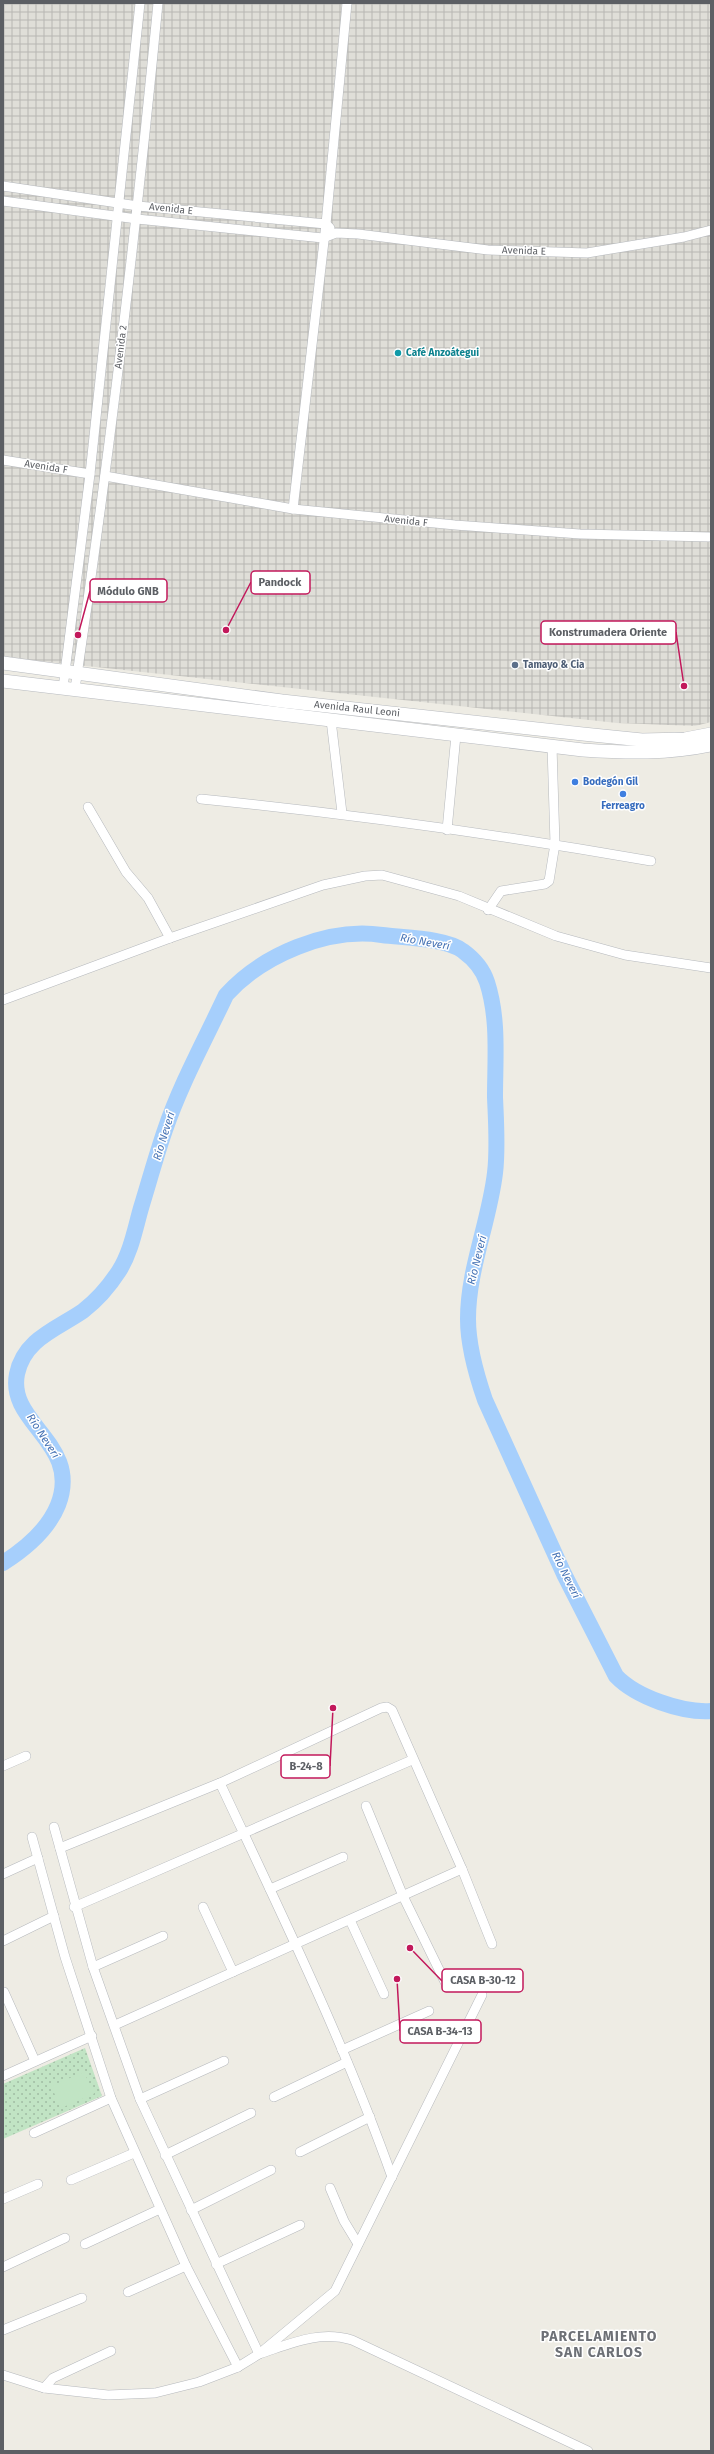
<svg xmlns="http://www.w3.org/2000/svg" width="714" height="2454" viewBox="0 0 714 2454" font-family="'Fira Sans',sans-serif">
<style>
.industrial{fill:url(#industrial-grid)}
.green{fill:url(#green-dots)}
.pitch{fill:#c1e4c4}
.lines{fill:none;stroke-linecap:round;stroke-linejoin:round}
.river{stroke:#a6cffc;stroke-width:16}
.street-casing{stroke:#b6b9bd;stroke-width:10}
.secondary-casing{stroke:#b7babf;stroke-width:14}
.street{stroke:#fff;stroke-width:9}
.secondary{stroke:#fff;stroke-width:13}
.culture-dot{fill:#0f9aa8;stroke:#fff;stroke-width:1.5}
.service-dot{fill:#5c6f8a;stroke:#fff;stroke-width:1.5}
.shop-dot{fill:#3f7fe0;stroke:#fff;stroke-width:1.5}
.labels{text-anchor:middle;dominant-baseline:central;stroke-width:3;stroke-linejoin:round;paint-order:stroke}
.street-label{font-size:10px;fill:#5c5f64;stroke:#fff}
.culture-label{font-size:10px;font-weight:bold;fill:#0d838f;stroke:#fff;text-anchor:start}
.service-label{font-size:10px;font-weight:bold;fill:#4e5e75;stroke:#fff;text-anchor:start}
.shop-label{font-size:10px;font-weight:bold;fill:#366cbe;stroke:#fff;text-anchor:start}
.water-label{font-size:11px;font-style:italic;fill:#4673b5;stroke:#fff}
.district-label{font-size:14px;font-weight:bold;letter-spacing:1px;fill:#6d7076;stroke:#fff}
.leader{fill:none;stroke:#c2185b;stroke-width:1.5}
.callout-dot{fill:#c2185b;stroke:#fff;stroke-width:1.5}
.callout{fill:#fff;stroke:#c2185b;stroke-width:1.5}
.callout-label{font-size:11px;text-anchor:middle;font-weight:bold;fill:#5c5f64}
</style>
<defs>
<pattern id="industrial-grid" width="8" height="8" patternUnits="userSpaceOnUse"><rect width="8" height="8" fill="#dfded8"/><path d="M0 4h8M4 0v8" fill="none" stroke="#b8b7b3"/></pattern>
<pattern id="green-dots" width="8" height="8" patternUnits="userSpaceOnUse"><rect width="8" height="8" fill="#c1e4c4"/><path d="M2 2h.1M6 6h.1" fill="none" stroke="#a0bca3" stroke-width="1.8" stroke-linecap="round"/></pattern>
</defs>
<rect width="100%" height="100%" fill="#eeece4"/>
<polygon class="industrial" points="3,3 711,3 711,722 695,726 617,723 3,657"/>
<polygon class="green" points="85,2048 102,2096 3,2139 3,2084"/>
<polygon class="pitch" points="84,2072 94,2094 61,2108 51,2086"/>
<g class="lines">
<path class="river" d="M3,1563c22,-14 45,-33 55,-58 24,-62 -51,-81 -41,-131 7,-35 40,-45 66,-63 13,-10 27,-26 36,-40 12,-19 16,-42 22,-63 8,-26 15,-52 24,-78 16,-47 40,-90 61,-135 36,-40 102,-68 156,-60 22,3 64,3 81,16 11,8 20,19 24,31 12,37 8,77 8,115 1,25 3,52 0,76 -6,50 -27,96 -27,146 0,27 8,55 17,81l79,174 52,102c20,21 66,37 95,35"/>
<g class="street-casing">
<g id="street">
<polyline points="3,186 138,206 326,224 330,228"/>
<polyline points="3,201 137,219 323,238 336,233 358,234 488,250 587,253 684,237 711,230"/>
<polyline points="3,460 90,474"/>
<polyline points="105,476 293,509 455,525 580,534 711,537"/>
<polyline points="293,509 326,224 347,3"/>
<polyline points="63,688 90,474 140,3"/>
<path d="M75,689c34,-228 61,-457 83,-686"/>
<polyline points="331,720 342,813"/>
<path d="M201,799c151,15 301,36 450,62"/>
<polyline points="88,807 126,872 148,898 170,938"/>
<polyline points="447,830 456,735"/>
<polyline points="488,910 501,891 545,884 549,881 555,844 552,746"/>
<polyline points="3,1000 170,938 323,885 365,876 382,875 459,896 556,936 625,955 711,968"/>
<polyline points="3,1766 26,1756"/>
<path d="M220,1783c61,130 124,259 172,394"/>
<polyline points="366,1806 403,1896 447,1986"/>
<path d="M54,1827l39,140 47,132 119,255c31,-10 60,-24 93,-14l236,111"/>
<polyline points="32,1837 65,1957 111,2098 186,2266 238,2367"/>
<polyline points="60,1848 220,1783 381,1708 387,1707 392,1710 462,1869 115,2025"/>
<polyline points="462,1869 492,1944"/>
<polyline points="3,1874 38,1858"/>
<polyline points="270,1889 343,1857"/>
<polyline points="74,1907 412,1760"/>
<polyline points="203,1907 233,1972"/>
<polyline points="350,1920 384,1994"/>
<polyline points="3,1941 54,1916"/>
<polyline points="93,1967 163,1936"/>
<polyline points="4,1992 35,2061"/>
<polyline points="342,2050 429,2011"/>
<polyline points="3,2076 92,2036"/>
<polyline points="274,2097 347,2062"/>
<polyline points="140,2099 224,2061"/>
<polyline points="34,2133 111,2098"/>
<polyline points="300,2152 370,2117"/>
<polyline points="165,2155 251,2113"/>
<polyline points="71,2180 134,2153"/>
<polyline points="330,2188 344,2221 358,2244"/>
<polyline points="3,2199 38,2184"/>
<polyline points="191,2210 271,2170"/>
<polyline points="85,2244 160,2209"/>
<polyline points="216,2264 300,2225"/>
<polyline points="3,2267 65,2238"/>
<polyline points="128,2292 186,2266"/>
<polyline points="3,2330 82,2298"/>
<polyline points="3,2375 44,2388 108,2395 155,2393 199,2382 238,2367 259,2354 335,2291 482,1995"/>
<polyline points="44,2388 53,2378 111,2351"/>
</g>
</g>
<g class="secondary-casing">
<g id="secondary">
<polyline points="3,663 282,701 583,734 642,740 685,739 711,734"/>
<path d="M3,681l580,69c44,3 85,4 128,-5"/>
</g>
</g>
<use href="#street" class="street"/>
<use href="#secondary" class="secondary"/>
</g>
<circle class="culture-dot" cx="398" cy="353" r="4"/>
<circle class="service-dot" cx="515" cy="665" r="4"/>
<g class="shop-dot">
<circle cx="575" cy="782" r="4"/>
<circle cx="623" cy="794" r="4"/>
</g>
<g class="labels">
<g class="street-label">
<text transform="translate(171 209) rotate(6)">Avenida E</text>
<text transform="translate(524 251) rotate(2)">Avenida E</text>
<text transform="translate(121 347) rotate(-83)">Avenida 2</text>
<text transform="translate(46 467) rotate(9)">Avenida F</text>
<text transform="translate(406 521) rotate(6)">Avenida F</text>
<text transform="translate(357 709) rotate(6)">Avenida Raul Leoni</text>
</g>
<g class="culture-label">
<text x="406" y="353">Café Anzoátegui</text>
</g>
<g class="service-label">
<text x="523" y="665">Tamayo &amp; Cia</text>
</g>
<g class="shop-label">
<text x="583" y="782">Bodegón Gil</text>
<text x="623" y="806" text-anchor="middle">Ferreagro</text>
</g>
<g class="water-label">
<text transform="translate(425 942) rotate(10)">Río Neverí</text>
<text transform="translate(164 1136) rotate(-73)">Río Neverí</text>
<text transform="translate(477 1260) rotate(-76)">Río Neverí</text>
<text transform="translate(43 1436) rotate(57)">Río Neverí</text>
<text transform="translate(566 1575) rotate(64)">Río Neverí</text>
</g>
<g class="district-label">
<text x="599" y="2336">PARCELAMIENTO<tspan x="599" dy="16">SAN CARLOS</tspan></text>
</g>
</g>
<path class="leader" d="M226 630L251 582M78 635L90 591M684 686L676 632M333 1708L330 1766M410 1948L442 1981M397 1979L400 2031"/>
<g class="callout-dot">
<circle cx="226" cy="630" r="4"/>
<circle cx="78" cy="635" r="4"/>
<circle cx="684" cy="686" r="4"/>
<circle cx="333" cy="1708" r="4"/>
<circle cx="410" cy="1948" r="4"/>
<circle cx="397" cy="1979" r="4"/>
</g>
<g class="callout">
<rect x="251" y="571" width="59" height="23" rx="4"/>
<rect x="90" y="579" width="77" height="23" rx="4"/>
<rect x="541" y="621" width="135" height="23" rx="4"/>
<rect x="281" y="1755" width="49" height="23" rx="4"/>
<rect x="442" y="1969" width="81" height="23" rx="4"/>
<rect x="400" y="2020" width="81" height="23" rx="4"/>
</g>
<g class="callout-label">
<text x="280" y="586">Pandock</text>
<text x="128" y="595">Módulo GNB</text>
<text x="608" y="636">Konstrumadera Oriente</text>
<text x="306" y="1770">B-24-8</text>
<text x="483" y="1984">CASA B-30-12</text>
<text x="440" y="2035">CASA B-34-13</text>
</g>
<rect width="714" height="2454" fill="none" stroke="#5c5f64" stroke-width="8"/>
</svg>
